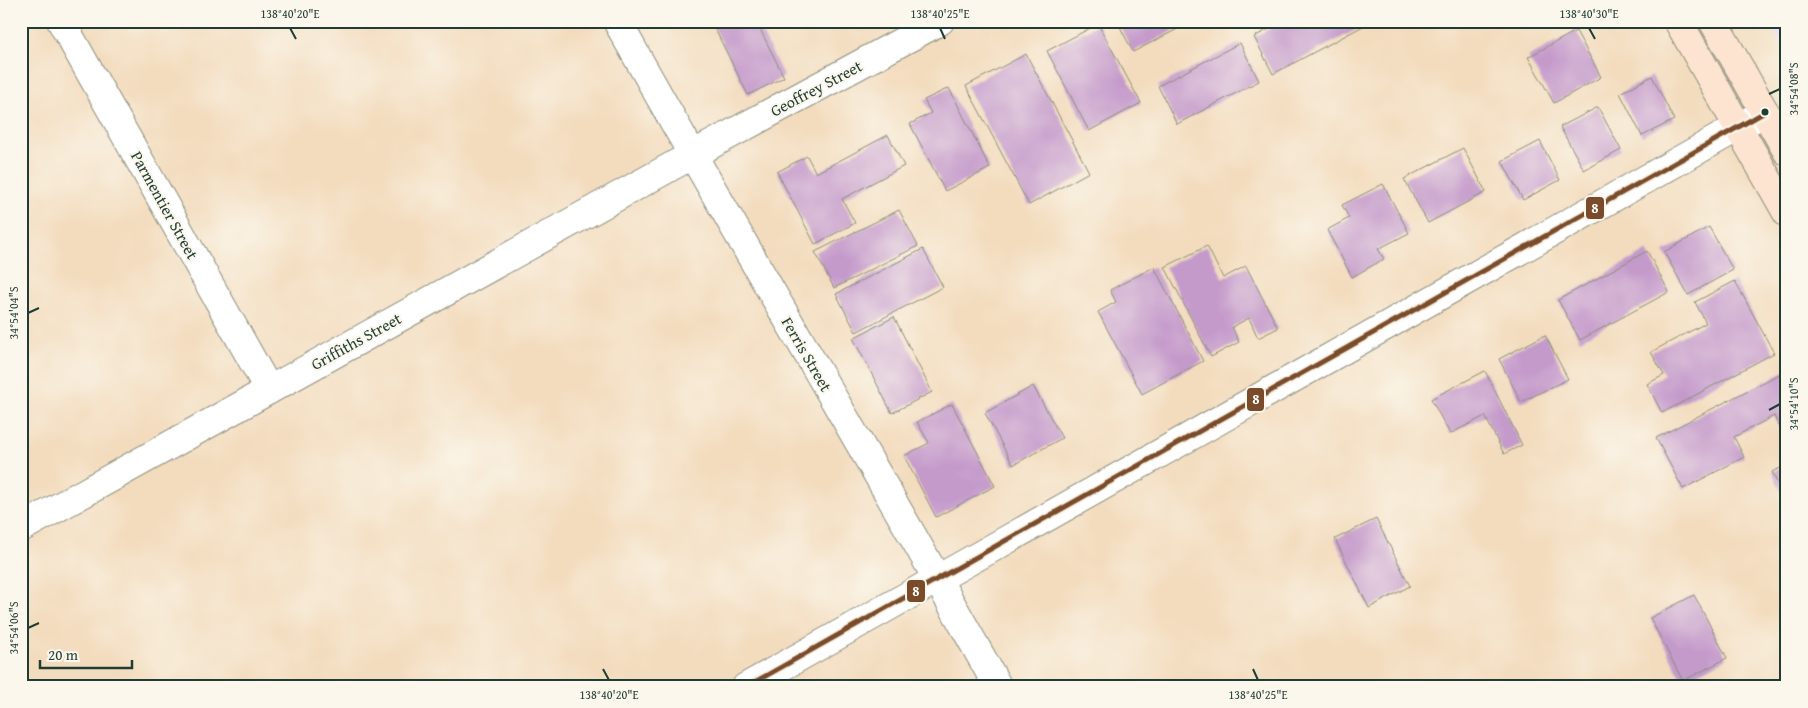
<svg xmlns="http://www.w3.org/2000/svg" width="1808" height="708" viewBox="0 0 1808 708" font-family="'Gentium Book Plus',serif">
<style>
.built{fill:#ded5f5}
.building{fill:#c49acb}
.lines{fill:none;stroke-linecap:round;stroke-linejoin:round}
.minor-casing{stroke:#898c79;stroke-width:30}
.secondary-casing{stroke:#898c79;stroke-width:30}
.minor{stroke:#fff;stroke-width:28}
.secondary{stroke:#fde4d1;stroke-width:28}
.bus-1-casing{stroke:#fbf7ec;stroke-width:9}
.bus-1{stroke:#7a4b2a;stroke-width:5}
.ticks{fill:none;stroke:#1f3d34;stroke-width:2}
.bus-dot{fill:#1f3d34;stroke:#fbf7ec;stroke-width:2}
.labels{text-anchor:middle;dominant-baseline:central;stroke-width:4;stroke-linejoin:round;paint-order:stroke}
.street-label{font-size:16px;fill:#1f3d34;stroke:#fbf7ec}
.line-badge{stroke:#fbf7ec;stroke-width:2}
.badge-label{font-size:14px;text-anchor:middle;font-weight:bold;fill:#fff}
.neatline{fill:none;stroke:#1f3d34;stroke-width:2}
.ticks-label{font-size:12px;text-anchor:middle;fill:#1f3d34}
</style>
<rect width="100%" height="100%" fill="#fbf7ec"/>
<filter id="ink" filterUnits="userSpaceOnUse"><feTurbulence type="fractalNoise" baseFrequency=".02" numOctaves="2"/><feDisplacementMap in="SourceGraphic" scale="10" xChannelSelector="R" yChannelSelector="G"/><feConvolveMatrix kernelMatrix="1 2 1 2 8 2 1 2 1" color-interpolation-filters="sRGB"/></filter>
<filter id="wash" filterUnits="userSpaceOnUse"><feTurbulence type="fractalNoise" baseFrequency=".0096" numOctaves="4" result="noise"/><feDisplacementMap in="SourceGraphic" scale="20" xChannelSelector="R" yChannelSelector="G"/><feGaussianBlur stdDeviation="1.12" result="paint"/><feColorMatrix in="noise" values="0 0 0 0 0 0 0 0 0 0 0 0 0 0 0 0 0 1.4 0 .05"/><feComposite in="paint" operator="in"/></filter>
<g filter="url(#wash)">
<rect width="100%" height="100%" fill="#f3dcbe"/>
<polygon class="built" points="1768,21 1787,21 1787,54"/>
<g id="blocks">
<g class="building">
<polygon points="711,21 756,21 784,77 748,95"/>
<polygon points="1117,21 1193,21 1133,52"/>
<polygon points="1284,21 1365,21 1367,24 1273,74 1254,37"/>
<polygon points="1098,24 1141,103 1089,131 1047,51"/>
<polygon points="1576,31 1601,77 1554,103 1528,57"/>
<polygon points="1240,43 1259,81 1177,124 1158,86"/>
<polygon points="1026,54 1089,172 1029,205 966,86"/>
<polygon points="1652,76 1674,120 1642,136 1620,93"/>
<polygon points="949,88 990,168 945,191 910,124 931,113 924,100"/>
<polygon points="1598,107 1621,150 1584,170 1560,127"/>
<polygon points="888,135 904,166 842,199 855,223 815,244 777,172 807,156 816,173"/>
<polygon points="1540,141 1560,180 1523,200 1502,161"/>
<polygon points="1463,148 1486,192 1428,223 1404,179"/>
<polygon points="1383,184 1409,233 1378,249 1384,259 1352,277 1327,230 1349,218 1342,205"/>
<polygon points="899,210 918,246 834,288 815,252"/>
<polygon points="1709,227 1733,270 1688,295 1664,252"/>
<polygon points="1207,246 1223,278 1246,266 1278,328 1258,338 1249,318 1232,327 1239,342 1211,357 1165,267"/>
<polygon points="923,249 943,287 856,332 836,294"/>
<polygon points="1647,251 1669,292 1580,340 1558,300"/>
<polygon points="1154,267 1203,361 1142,394 1098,312 1116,302 1110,290"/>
<polygon points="1735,281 1774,353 1662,413 1647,384 1664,375 1651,352 1706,323 1695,302"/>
<polygon points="894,317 932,392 892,413 853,338"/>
<polygon points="1545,335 1568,379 1521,402 1499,359"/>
<polygon points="1787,370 1787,429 1782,432 1774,416 1734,437 1744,457 1683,489 1656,438"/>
<polygon points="1485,371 1522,445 1504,454 1485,416 1450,434 1431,399"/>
<polygon points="1033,386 1062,438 1013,465 985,413"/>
<polygon points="952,404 995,486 936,517 904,456 929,443 917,422"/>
<polygon points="1787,465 1787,503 1772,472"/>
<polygon points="1376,519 1410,586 1369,608 1335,539"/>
<polygon points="1694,595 1727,658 1683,681 1650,618"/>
</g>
</g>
</g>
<g filter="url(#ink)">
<use href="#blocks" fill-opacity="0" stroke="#898c79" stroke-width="1"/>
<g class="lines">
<g class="minor-casing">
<g id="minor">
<polyline points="61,21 269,390"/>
<path d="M617,21c124,223 257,442 381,666"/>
<polyline points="21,528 692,155 940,21"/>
<polyline points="746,687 1765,112"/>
</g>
</g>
<g class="secondary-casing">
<g id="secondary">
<polyline points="1678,21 1787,213"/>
<polyline points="1713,21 1787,151"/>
</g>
</g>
<use href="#minor" class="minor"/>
<use href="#secondary" class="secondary"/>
<g class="bus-1-casing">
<polyline id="bus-1" points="746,687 1765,112"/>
</g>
<use href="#bus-1" class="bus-1"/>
</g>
</g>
<path class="ticks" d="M290,28l6,11M940,28l5,11M1589,28l6,11M1769,94l11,-5M28,313l11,-5M1769,410l11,-6M28,628l11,-5M603,669l6,11M1253,669l5,11"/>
<circle class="bus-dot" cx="1765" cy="112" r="4.5"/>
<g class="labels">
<g class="street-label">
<text transform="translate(816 88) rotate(-28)">Geoffrey Street</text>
<text transform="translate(165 205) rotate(61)">Parmentier Street</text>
<text transform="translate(356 341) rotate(-29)">Griffiths Street</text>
<text transform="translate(807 354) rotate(60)">Ferris Street</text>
</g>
</g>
<g class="line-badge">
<rect x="1585" y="196" width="20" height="24" rx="5" fill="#7a4b2a"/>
<rect x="1246" y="387" width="19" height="25" rx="5" fill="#7a4b2a"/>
<rect x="906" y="579" width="20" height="24" rx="5" fill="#7a4b2a"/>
</g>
<g class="badge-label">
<text x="1595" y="213">8</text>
<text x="1256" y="404">8</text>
<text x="916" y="596">8</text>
</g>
<rect width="1808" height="708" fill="none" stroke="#fbf7ec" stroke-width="55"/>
<path d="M40 660v8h92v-8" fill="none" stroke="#1f3d34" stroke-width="2.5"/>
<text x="48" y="660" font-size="15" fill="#1f3d34" stroke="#fbf7ec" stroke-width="4" paint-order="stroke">20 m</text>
<rect x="28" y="28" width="1752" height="652" class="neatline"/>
<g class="ticks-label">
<text x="290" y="18">138°40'20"E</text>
<text x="940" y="18">138°40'25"E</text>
<text x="1589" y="18">138°40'30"E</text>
<text transform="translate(1794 89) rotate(-90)" y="4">34°54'08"S</text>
<text transform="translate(14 313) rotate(-90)" y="4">34°54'04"S</text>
<text transform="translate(1794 404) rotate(-90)" y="4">34°54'10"S</text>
<text transform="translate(14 628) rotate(-90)" y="4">34°54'06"S</text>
<text x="609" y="699">138°40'20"E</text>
<text x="1258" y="699">138°40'25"E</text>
</g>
</svg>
